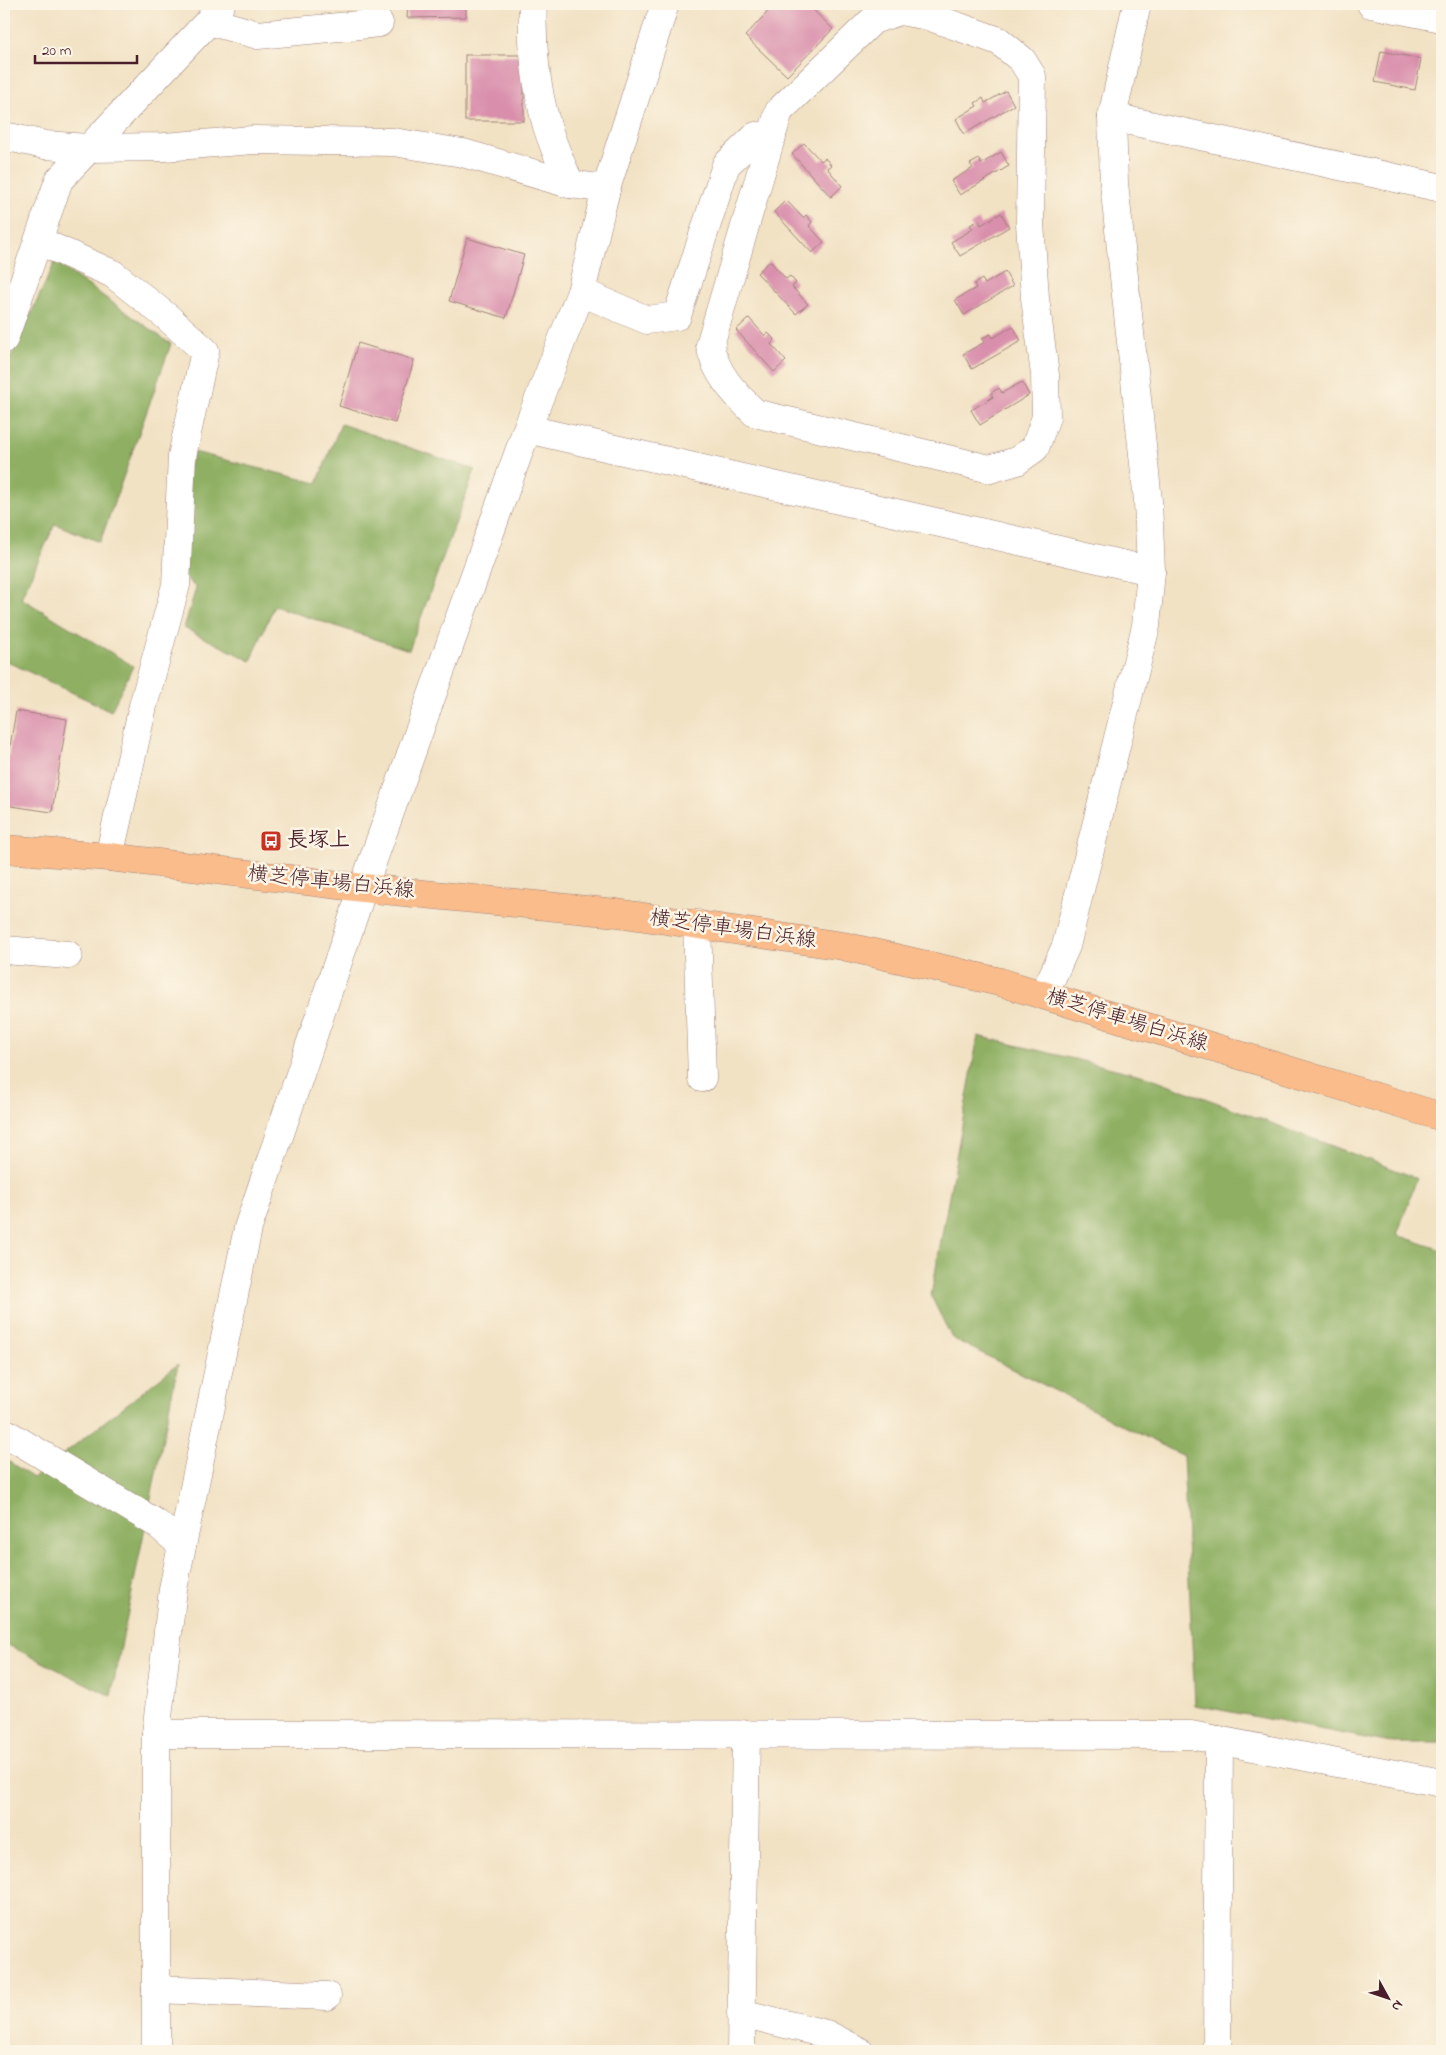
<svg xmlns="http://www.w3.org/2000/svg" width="1446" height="2055" viewBox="0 0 1446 2055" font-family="'Indie Flower','Klee One',sans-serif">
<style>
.forest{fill:#8fb063;stroke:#6c6847}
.building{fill:#d98eac}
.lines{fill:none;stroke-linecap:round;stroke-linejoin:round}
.minor-casing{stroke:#9e8078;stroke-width:29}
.major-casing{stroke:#9e8078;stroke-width:29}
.minor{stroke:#fff;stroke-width:28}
.major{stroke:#fabc8b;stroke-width:28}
.labels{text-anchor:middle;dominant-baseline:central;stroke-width:5;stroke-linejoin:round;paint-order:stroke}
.poi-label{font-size:21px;font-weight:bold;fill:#4a1f2b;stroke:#fcf5e5;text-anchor:start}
.street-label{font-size:21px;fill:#4a1f2b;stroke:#fcf5e5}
</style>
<rect width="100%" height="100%" fill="#fcf5e5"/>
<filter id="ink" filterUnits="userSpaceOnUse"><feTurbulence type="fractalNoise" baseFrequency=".02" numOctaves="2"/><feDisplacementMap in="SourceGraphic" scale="10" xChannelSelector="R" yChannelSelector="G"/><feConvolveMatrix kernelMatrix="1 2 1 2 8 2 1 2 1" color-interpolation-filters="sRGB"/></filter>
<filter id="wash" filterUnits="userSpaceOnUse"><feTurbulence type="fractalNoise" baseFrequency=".0096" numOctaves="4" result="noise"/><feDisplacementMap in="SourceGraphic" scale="20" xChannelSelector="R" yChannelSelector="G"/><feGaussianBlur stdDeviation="1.12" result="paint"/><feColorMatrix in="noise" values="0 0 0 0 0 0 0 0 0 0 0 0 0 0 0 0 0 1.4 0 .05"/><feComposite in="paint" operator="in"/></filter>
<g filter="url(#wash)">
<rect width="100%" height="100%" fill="#f2e2c4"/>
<g class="forest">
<polygon points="55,262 171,344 100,542 55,524 21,598 133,666 111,711 4,660 4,356 11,357"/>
<polygon points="341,424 475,470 409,650 274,606 251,661 184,628 196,588 163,556 194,452 317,483"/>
<polygon points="978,1036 1149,1077 1417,1178 1397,1235 1442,1250 1442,1743 1391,1743 1195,1705 1183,1456 952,1338 931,1296"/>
<polygon points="178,1364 111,1696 4,1643 4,1458 33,1478"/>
</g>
<g id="blocks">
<g class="building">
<polygon points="408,4 466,4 466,17 407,18"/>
<polygon points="775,4 807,4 833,29 787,76 745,36"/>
<polygon points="1381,51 1421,59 1415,90 1375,82"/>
<rect x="465" y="55" width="59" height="66"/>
<polygon points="1006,91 1014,105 964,134 956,119 977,106 975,103 983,98 985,103"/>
<polygon points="804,143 821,161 825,158 831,165 827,168 842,186 831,197 792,154"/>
<polygon points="1001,152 1009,166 960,195 951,181 973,168 970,164 979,159 981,164"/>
<polygon points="786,200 803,218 806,215 812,222 809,226 824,242 812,253 774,212"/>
<polygon points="1001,213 1009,227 960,256 951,242 973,229 970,225 979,220 981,225"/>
<polygon points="467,238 524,255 506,318 449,301"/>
<polygon points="770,261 786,279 790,276 796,283 792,287 808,304 796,314 757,273"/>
<polygon points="1005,272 1013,286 964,315 955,300 976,288 974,284 982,279 985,284"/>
<polygon points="749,318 765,336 768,333 775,340 771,344 786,361 774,372 736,330"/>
<polygon points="1013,326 1021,341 972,369 963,354 985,342 982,338 991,334 993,338"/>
<polygon points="358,343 414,360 395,423 339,406"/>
<polygon points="1022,382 1029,395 980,425 971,410 993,397 991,393 999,388 1002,393"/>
<polygon points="16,711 67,719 52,812 4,805 4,782"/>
</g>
</g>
</g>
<g filter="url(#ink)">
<use href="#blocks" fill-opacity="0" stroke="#9e8078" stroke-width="1"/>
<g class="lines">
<g class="minor-casing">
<g id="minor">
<path d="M533,4c-2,39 3,84 14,122 6,20 15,39 23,58"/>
<polyline points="1371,4 1442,18"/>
<path d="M900,11l28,5 71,25 23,19 10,16 -2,147 5,75 10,77 1,42 -11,31 -18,13 -27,8 -235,-56c-21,-20 -40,-40 -45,-68l69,-234 94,-91z"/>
<polyline points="209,21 258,35 379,23"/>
<polyline points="1112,117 1442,188"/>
<polyline points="4,136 45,145 88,148 164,147 253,140 393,142 463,153 570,184 606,189"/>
<polyline points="39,241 113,274 166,316 205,351 182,456 176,585 143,706 109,857"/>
<polyline points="581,292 647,320 677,316 726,165 756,136 772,137"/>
<polyline points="4,339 59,180 209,21 221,4"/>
<polyline points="527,429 1151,571"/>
<polyline points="697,924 702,1078"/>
<polyline points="4,950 68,955"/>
<polyline points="1044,995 1066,946 1146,626 1151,571 1148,501 1114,183 1112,117 1137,4"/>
<polyline points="4,1432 156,1523 182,1545"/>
<polyline points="156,1734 1191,1735 1442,1783"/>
<polyline points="156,1989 327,1996"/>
<polyline points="741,2013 826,2034 859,2051"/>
<polyline points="156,2051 156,1734 173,1589 248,1228 363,888 527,429 581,292 606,189 665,4"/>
<polyline points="741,2051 746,1734"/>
<polyline points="1217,2051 1219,1740"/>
</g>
</g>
<g class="major-casing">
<polyline id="major" points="4,849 109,857 363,888 617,913 843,946 1000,982 1442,1117"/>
</g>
<use href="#minor" class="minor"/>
<use href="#major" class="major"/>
</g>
</g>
<defs>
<g id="bus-square" transform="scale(1.125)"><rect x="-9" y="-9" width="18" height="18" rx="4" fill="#c8321e" stroke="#fcf5e5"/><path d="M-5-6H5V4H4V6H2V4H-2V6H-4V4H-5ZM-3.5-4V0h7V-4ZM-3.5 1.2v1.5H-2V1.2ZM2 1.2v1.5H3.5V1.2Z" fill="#fff"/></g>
</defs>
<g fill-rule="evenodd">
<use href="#bus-square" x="271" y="841"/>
</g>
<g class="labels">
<g class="poi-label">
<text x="287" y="841">長塚上</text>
</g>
<g class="street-label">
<text transform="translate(331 883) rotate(6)">横芝停車場白浜線</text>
<text transform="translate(733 930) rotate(8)">横芝停車場白浜線</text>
<text transform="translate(1127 1021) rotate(17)">横芝停車場白浜線</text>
</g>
</g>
<rect width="1446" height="2055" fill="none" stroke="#fcf5e5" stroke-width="20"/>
<g transform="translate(1388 1998) rotate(130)" stroke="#fcf5e5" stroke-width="4" paint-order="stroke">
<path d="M0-4L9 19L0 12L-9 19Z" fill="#4a1f2b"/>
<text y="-8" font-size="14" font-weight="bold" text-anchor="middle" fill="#4a1f2b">N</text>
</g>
<path d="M35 55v8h102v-8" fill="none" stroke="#4a1f2b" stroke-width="2.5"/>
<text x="42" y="55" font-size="15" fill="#4a1f2b" stroke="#fcf5e5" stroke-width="4" paint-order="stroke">20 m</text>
</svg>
